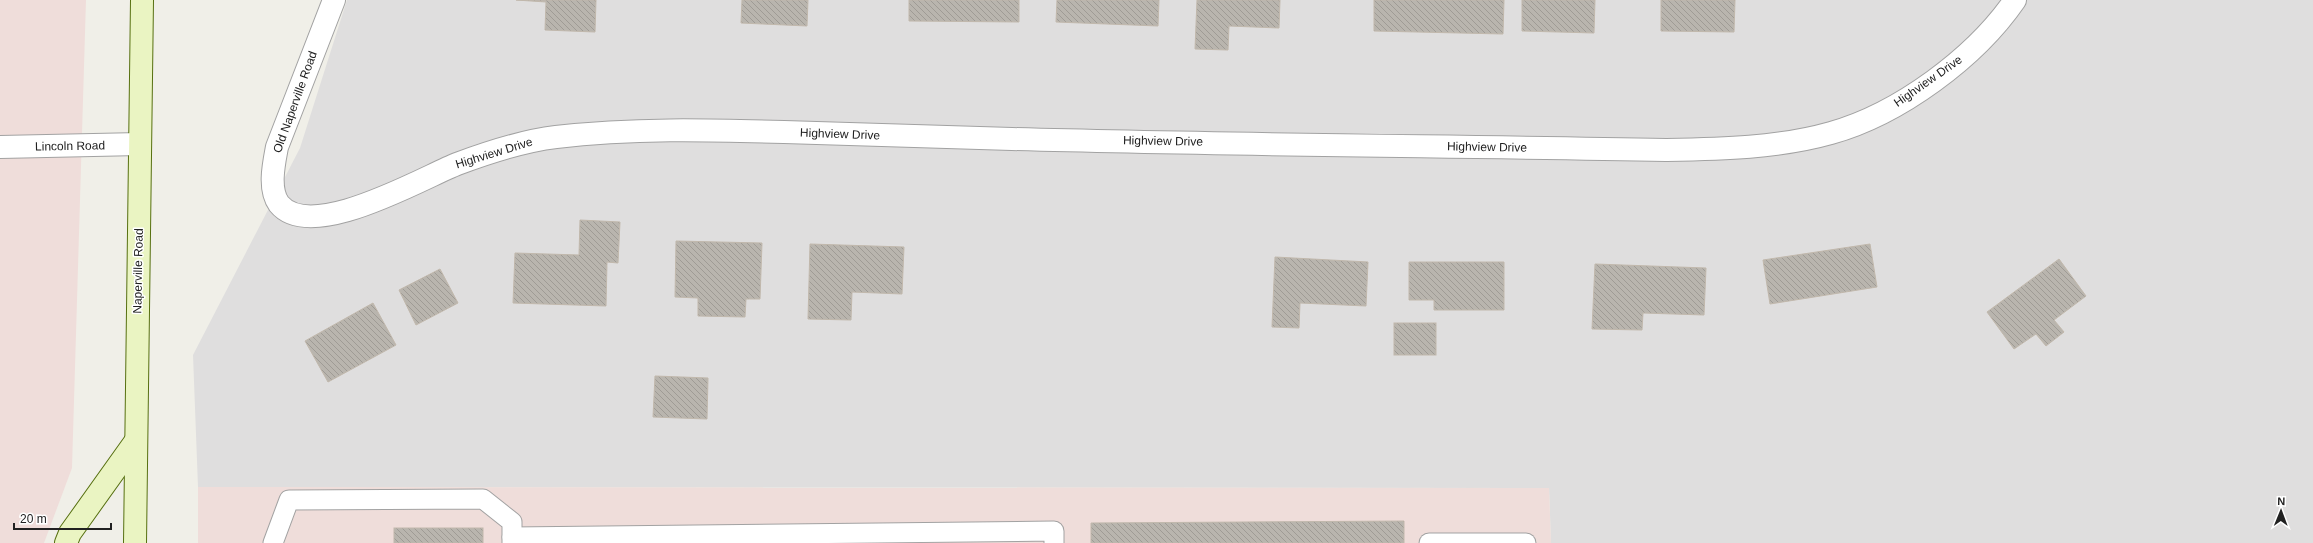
<svg xmlns="http://www.w3.org/2000/svg" width="2313" height="543" viewBox="0 0 2313 543" font-family="Helvetica,sans-serif">
<style>
.residential{fill:#dfdede}
.commercial{fill:#efddda}
.building{fill:url(#building-back-hatch);stroke:#c1b8ac}
.lines{fill:none;stroke-linecap:round;stroke-linejoin:round}
.lane-casing{stroke:#a2a2a2;stroke-width:21}
.street-casing{stroke:#a2a2a2;stroke-width:24}
.secondary-casing{stroke:#577010;stroke-width:24}
.lane{stroke:#fff;stroke-width:19}
.street{stroke:#fff;stroke-width:22}
.secondary{stroke:#eaf4c2;stroke-width:22}
.labels{text-anchor:middle;dominant-baseline:central;stroke-width:3;stroke-linejoin:round;paint-order:stroke}
.street-label{font-size:12px;fill:#212121;stroke:#fff}
</style>
<defs>
<pattern id="building-back-hatch" width="6" height="6" patternUnits="userSpaceOnUse"><rect width="6" height="6" fill="#b9b5ae"/><path d="M-1 5l2 2M0 0l6 6M5-1l2 2" fill="none" stroke="#9f9b95"/></pattern>
</defs>
<rect width="100%" height="100%" fill="#f0efe8"/>
<polygon class="residential" points="347,0 2313,0 2313,543 1551,543 1549,488 198,487 193,355 300,148"/>
<g class="commercial">
<polygon points="0,0 86,0 72,468 44,543 0,543"/>
<polygon points="198,487 1549,488 1551,543 198,543"/>
</g>
<g class="building">
<polygon points="516,0 596,0 595,32 545,30 546,2"/>
<polygon points="742,0 808,0 807,26 741,23"/>
<polygon points="909,0 1019,0 1019,22 909,21"/>
<polygon points="1057,0 1159,0 1158,26 1056,22"/>
<polygon points="1197,0 1280,0 1279,28 1229,26 1228,50 1195,49"/>
<polygon points="1374,0 1504,0 1503,34 1374,31"/>
<polygon points="1522,0 1595,0 1594,33 1522,31"/>
<polygon points="1661,0 1735,0 1734,32 1661,31"/>
<polygon points="580,220 620,222 618,263 607,262 606,306 513,303 515,253 579,255"/>
<polygon points="676,241 762,243 760,299 746,299 745,317 698,316 698,298 675,297"/>
<polygon points="810,244 904,247 902,294 852,292 851,320 808,319"/>
<polygon points="1870,244 1877,287 1770,304 1763,260"/>
<polygon points="1275,257 1368,262 1366,306 1300,303 1299,328 1272,327"/>
<polygon points="2059,259 2086,296 2054,320 2064,332 2046,346 2036,334 2014,349 1987,312"/>
<polygon points="1409,262 1504,262 1504,310 1434,310 1434,300 1409,300"/>
<polygon points="1595,264 1706,268 1704,315 1643,313 1642,330 1592,329"/>
<polygon points="440,269 458,303 416,325 399,290"/>
<polygon points="373,303 396,345 328,382 305,341"/>
<rect x="1394" y="323" width="42" height="32"/>
<polygon points="655,376 708,378 707,419 653,417"/>
<polygon points="1404,521 1404,543 1091,543 1091,523"/>
<rect x="394" y="528" width="89" height="15"/>
</g>
<g class="lines">
<g class="lane-casing">
<g id="lane">
<polyline points="512,537 1054,531 1054,543"/>
<polyline points="273,543 289,500 483,499 512,522 512,543"/>
<polyline points="1429,543 1526,543"/>
</g>
</g>
<g class="street-casing">
<g id="street">
<path d="M334,0l-57,147c-3,16 -9,42 2,57 32,39 143,-26 178,-40 32,-12 65,-23 99,-27 76,-9 152,-7 228,-5 76,2 152,4 228,7 218,6 436,7 654,11 55,-1 112,-2 165,-17 68,-19 144,-75 184,-133"/>
<polyline points="0,147 140,144"/>
</g>
</g>
<g class="secondary-casing">
<g id="secondary">
<polyline points="66,543 70,533 135,442"/>
<polyline points="135,543 142,0"/>
</g>
</g>
<use href="#lane" class="lane"/>
<use href="#street" class="street"/>
<use href="#secondary" class="secondary"/>
</g>
<g class="labels">
<g class="street-label">
<text transform="translate(1928 81) rotate(-35)">Highview Drive</text>
<text transform="translate(295 102) rotate(-70)">Old Naperville Road</text>
<text transform="translate(840 134) rotate(2)">Highview Drive</text>
<text transform="translate(1163 141) rotate(1)">Highview Drive</text>
<text transform="translate(70 146) rotate(-1)">Lincoln Road</text>
<text transform="translate(1487 147) rotate(1)">Highview Drive</text>
<text transform="translate(494 153) rotate(-17)">Highview Drive</text>
<text transform="translate(138 271) rotate(-89)">Naperville Road</text>
</g>
</g>
<g transform="translate(2281 511) rotate(1)" stroke="#ffffff" stroke-width="3" paint-order="stroke">
<path d="M0-3L7 15L0 10L-7 15Z" fill="#212121"/>
<text y="-6" font-size="11" font-weight="bold" text-anchor="middle" fill="#212121">N</text>
</g>
<path d="M14 523v6h97v-6" fill="none" stroke="#212121" stroke-width="2"/>
<text x="20" y="523" font-size="12" fill="#212121" stroke="#ffffff" stroke-width="3" paint-order="stroke">20 m</text>
</svg>
